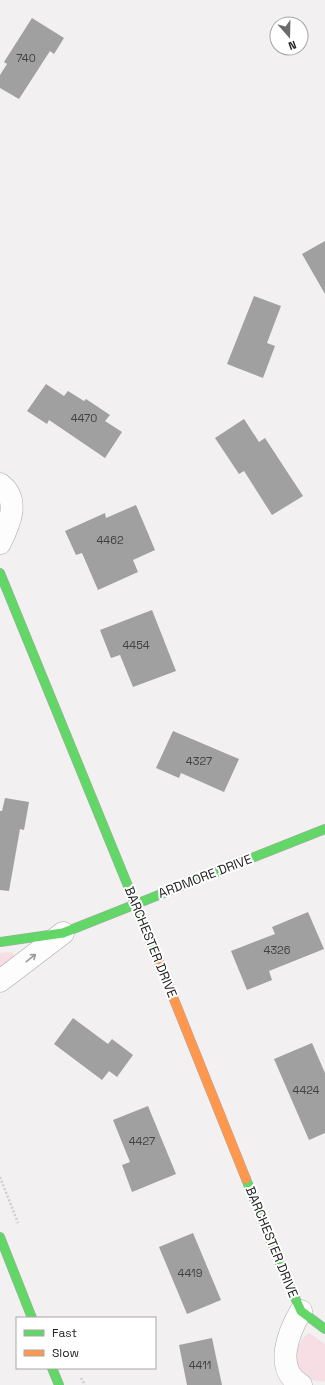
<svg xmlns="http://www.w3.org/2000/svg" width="325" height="1385" viewBox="0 0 325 1385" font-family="'Space Grotesk',sans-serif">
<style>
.green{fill:#f6dee4}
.building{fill:#a1a0a0}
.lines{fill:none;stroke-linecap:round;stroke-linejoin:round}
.street-casing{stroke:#aaa9aa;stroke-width:23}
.fast-casing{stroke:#aaa9aa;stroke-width:10}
.slow-casing{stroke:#aaa9aa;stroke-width:10}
.path{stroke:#cfcece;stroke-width:2.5;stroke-dasharray:2 2;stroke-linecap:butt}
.street{stroke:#fdfdfd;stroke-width:22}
.fast{stroke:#63d668;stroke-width:9}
.slow{stroke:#ff974d;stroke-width:9}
.oneway{stroke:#9b9a9a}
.labels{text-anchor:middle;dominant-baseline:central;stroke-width:4;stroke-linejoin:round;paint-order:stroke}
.number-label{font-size:11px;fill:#424141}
.street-label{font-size:13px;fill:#232121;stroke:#fff}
</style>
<rect width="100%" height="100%" fill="#f2f0f1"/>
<g class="green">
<polygon points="10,952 13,953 14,956 0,968 0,953"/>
<path d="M309,1333l16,11v37c-29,4 -39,-32 -16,-48z"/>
</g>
<g class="building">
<polygon points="32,18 64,38 54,54 50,51 19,99 0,88 0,75 7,64 4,62"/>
<polygon points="325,241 325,294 302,254"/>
<polygon points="254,296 281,306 267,343 275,346 263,378 227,364"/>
<polygon points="46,384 64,396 68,391 84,401 86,399 110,415 105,421 122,432 105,458 49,420 47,424 27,411"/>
<polygon points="244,419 259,442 265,438 303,496 272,515 244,471 239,474 215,438"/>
<polygon points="136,505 155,550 133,560 138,572 98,590 82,553 76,555 65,531 105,513 106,518"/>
<polygon points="152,610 176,671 133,687 120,655 111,658 100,630"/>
<polygon points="173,731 239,759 224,792 181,773 179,778 156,768"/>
<polygon points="5,798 29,802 24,830 20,829 9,891 0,890 0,811 2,811"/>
<polygon points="308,912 324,949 269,971 272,980 247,990 231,951 275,934 272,927"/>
<polygon points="73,1018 108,1044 112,1039 133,1055 117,1077 109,1071 102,1080 54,1044"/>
<polygon points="312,1043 325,1073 325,1133 309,1140 274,1059"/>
<polygon points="148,1106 176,1174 132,1192 122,1165 130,1162 113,1120"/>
<polygon points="193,1233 221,1300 187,1314 159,1247"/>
<polygon points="212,1338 222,1385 187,1385 179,1345"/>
</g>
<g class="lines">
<g class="street-casing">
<g id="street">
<path d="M0,484c21,16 9,41 0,59"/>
<polyline points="0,981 63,933"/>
<path d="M301,1385c-28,-16 -12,-54 0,-74"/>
</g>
</g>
<g class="fast-casing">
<g id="fast">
<polyline points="0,573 155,952"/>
<polyline points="0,942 63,933 325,829"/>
<polyline points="246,1179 285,1276 301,1311 325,1329"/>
<polyline points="0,1237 32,1318"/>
<polyline points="52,1368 59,1385"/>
</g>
</g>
<g class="slow-casing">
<polyline id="slow" points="155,952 246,1179"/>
</g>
<g class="path">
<polyline points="0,1177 18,1223"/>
<polyline points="81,1378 85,1385"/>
</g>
<use href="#street" class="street"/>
<use href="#fast" class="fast"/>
<use href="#slow" class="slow"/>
</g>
<defs><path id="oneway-shaft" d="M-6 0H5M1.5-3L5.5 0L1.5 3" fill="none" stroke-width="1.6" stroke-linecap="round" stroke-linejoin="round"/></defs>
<use class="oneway" href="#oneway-shaft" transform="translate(31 958) rotate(-38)"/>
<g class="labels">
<g class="number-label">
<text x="26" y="58">740</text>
<text x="84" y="418">4470</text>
<text x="110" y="540">4462</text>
<text x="136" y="645">4454</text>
<text x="199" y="761">4327</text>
<text x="277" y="950">4326</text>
<text x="306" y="1090">4424</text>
<text x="142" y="1141">4427</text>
<text x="190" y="1273">4419</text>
<text x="200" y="1365">4411</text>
</g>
<g class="street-label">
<text transform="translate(205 876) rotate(-21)">ARDMORE DRIVE</text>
<text transform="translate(151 942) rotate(68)">BARCHESTER DRIVE</text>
<text transform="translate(272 1242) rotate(68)">BARCHESTER DRIVE</text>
</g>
</g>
<rect x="16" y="1317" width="140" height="52" fill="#ffffff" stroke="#a7a6a6"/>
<rect x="24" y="1330" width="20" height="6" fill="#63d668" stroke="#a7a6a6"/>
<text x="52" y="1337" font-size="12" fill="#232121">Fast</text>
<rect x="24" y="1350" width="20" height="6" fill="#ff974d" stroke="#a7a6a6"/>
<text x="52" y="1357" font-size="12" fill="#232121">Slow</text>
<g transform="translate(289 36) rotate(160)"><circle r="19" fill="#ffffff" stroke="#a7a6a6"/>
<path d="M0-3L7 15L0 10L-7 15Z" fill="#6b696a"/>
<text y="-6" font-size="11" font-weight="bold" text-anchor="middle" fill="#232121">N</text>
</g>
</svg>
